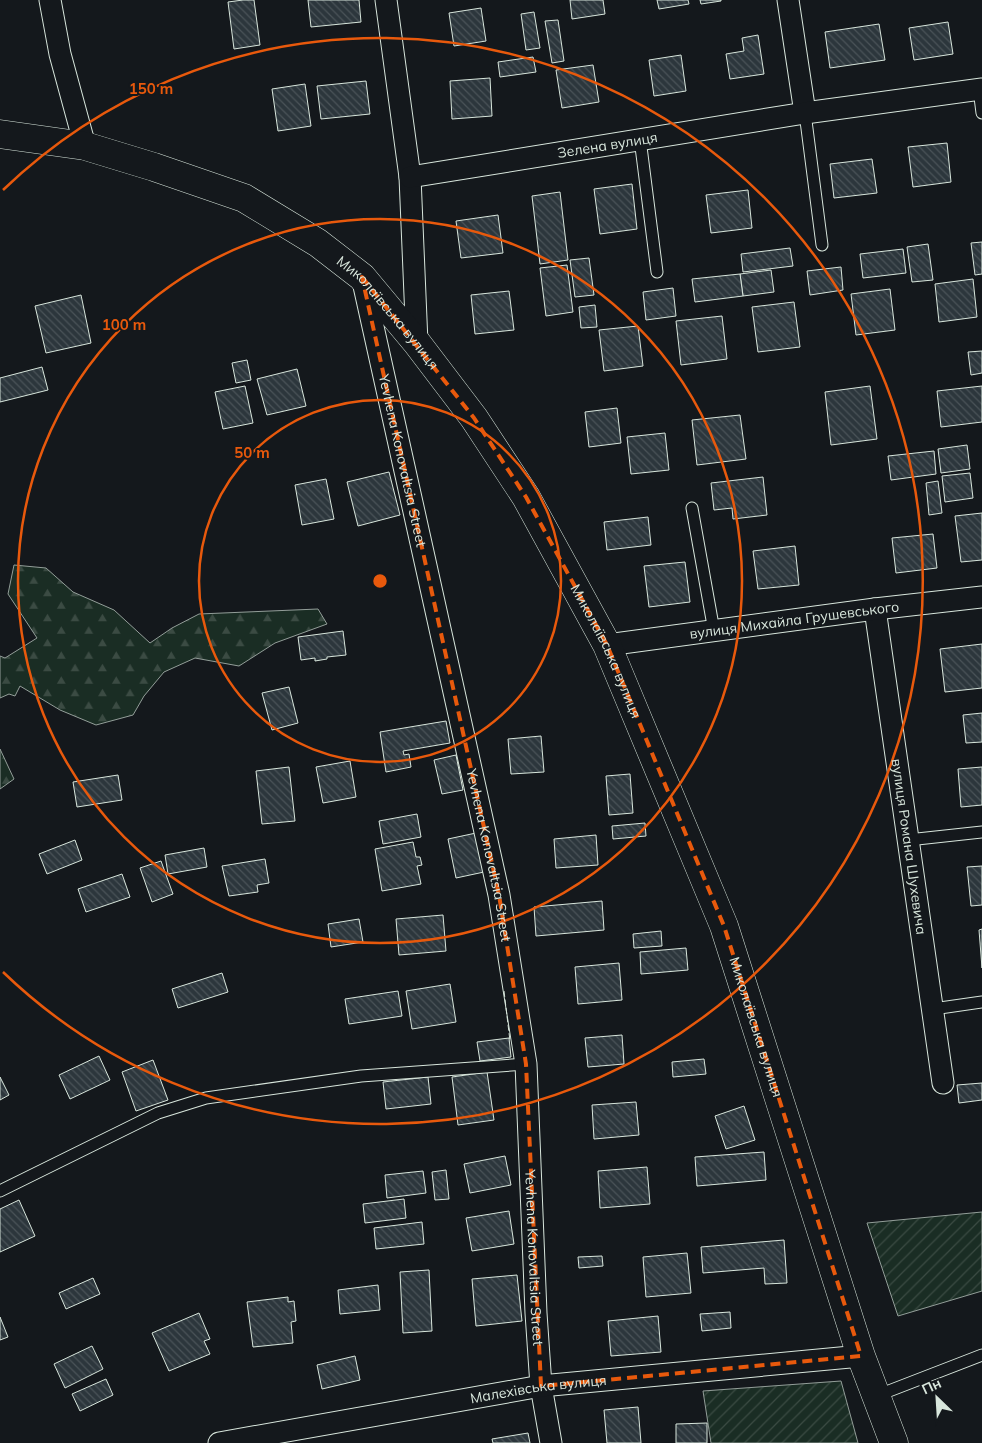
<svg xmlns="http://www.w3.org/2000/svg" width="982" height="1443" viewBox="0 0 982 1443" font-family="Mulish,sans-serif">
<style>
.forest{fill:url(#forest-firs);stroke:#939e99}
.garden{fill:url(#garden-furrows);stroke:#939e99}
.building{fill:url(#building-back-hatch);stroke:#d8e6dc}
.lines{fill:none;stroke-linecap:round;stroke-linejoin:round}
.service-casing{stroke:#d8e6dc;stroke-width:13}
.minor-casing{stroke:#d8e6dc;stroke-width:23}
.secondary-casing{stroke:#d8e6dc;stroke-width:29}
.service{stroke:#14181c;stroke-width:11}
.minor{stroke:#14181c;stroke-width:21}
.secondary{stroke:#14181c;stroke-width:28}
.fence{stroke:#d8e6dc;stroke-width:1;stroke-dasharray:6 2.5;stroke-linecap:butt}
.marked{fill:none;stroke:#e8590c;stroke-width:4;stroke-dasharray:10 6;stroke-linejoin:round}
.ring{fill:none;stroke:#e8590c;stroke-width:2.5}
.labels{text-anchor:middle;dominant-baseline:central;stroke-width:4;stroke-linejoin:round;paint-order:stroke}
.street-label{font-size:14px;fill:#d8e6dc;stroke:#14181c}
.centre{fill:#e8590c;stroke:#14181c;stroke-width:2.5}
.ring-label{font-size:15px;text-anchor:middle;font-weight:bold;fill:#e8590c;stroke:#14181c;stroke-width:4;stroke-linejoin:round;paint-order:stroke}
</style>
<defs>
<pattern id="forest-firs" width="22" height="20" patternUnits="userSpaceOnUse" patternTransform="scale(1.25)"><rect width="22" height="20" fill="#1a2d24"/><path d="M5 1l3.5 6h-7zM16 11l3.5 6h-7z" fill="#3b4b43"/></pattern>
<pattern id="garden-furrows" width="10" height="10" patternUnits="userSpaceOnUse" patternTransform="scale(1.25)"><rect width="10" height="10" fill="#1a2d24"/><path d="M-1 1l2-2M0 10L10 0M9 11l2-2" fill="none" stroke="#3b4b43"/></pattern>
<pattern id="building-back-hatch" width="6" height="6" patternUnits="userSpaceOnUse" patternTransform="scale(1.25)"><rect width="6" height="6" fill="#2c363c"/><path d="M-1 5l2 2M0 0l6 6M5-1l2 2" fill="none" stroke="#4a5358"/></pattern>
</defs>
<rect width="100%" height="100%" fill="#14181c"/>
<g class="forest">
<polygon points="14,565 46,568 73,592 114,610 150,643 172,628 199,614 318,609 327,624 275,643 239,666 195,658 164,672 144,696 133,715 96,725 60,710 20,686 15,696 9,694 0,698 0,656 5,658 37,638 8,594"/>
<polygon points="0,749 14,779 0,789"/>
</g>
<g class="garden">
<polygon points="982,1212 982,1291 898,1316 867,1223"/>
<polygon points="841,1381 858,1443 711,1443 703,1391"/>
</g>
<g class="building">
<polygon points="243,0 254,0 260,45 234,49 228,2"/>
<polygon points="308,0 359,0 361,22 311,27"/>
<polygon points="570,0 603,0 605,14 572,19"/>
<polygon points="657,0 688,0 689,4 659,9"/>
<polygon points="700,0 721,0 721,1 701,4"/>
<polygon points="481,8 486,41 454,46 449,13"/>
<polygon points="534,12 540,48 526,50 521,14"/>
<polygon points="558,20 564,61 552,63 545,21"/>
<polygon points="948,22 953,54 914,60 909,28"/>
<polygon points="879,24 885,60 830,68 825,32"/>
<polygon points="758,35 764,74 730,79 726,54 744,51 742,38"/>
<polygon points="681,55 686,91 654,96 649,60"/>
<polygon points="533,57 536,72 500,77 498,62"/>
<polygon points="593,65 599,102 562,108 556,70"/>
<polygon points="490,78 492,116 452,119 450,81"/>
<polygon points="366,81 370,114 321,119 317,86"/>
<polygon points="305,84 311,126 278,131 272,89"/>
<polygon points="947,143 951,182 913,187 908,147"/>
<polygon points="872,159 877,193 834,198 830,164"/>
<polygon points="632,184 637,229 600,234 594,189"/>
<polygon points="748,190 752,228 711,233 706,195"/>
<polygon points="560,192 568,260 540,264 532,196"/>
<polygon points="498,215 503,253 461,258 456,221"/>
<polygon points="982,242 982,274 975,275 971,243"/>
<polygon points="928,244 933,280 912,282 907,247"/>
<polygon points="790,248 793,266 743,272 741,254"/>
<polygon points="903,249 906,273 863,278 860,254"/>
<polygon points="589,258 594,295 575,297 570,260"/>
<polygon points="567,265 573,312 546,316 540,268"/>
<polygon points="841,267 843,290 810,295 807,271"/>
<polygon points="771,270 774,292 743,296 740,274"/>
<polygon points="740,274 743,296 695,302 692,279"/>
<polygon points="973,279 977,317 939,322 935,284"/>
<polygon points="673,288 676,316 646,320 643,292"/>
<polygon points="890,289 895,330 856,335 851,294"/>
<polygon points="509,291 514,330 475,334 471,295"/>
<polygon points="81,295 91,343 46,353 35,306"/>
<polygon points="794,302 800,347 758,352 752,307"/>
<polygon points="595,305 597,327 581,328 579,307"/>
<polygon points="722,316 727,359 681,365 676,321"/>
<polygon points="638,326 643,366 604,371 599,330"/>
<polygon points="982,351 982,373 971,375 968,352"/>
<polygon points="247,360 251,380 236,383 232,363"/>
<polygon points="42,367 48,390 0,402 0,378"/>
<polygon points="297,369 306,406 267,415 257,379"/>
<polygon points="245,386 253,423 223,429 215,392"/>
<polygon points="870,386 877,439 831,445 825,392"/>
<polygon points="982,386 982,422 941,427 937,391"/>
<polygon points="617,408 621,443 589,447 585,412"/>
<polygon points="740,415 746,459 697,465 692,420"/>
<polygon points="665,433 669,470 631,474 627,437"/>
<polygon points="967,445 970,469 941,473 938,449"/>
<polygon points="934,451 936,474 891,480 888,456"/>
<polygon points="389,472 400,515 358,526 347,482"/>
<polygon points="970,473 973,498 945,502 942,476"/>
<polygon points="763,477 767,515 733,519 732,508 714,510 711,483"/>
<polygon points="326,479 334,519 302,525 295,485"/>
<polygon points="938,481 942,513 929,515 926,483"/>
<polygon points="982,513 982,560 961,562 955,516"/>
<polygon points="648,517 651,545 607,550 604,522"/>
<polygon points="933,534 937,568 896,573 892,538"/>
<polygon points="795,546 799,585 758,589 753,551"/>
<polygon points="685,562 690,602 649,607 644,566"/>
<polygon points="343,631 346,655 327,657 327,659 315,661 315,658 301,660 298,637"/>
<polygon points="982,644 982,688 945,692 940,649"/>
<polygon points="289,687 298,723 272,730 262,693"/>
<polygon points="982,713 982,742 966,743 963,715"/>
<polygon points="446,721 450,743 403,751 404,755 409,754 411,767 386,772 380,732"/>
<polygon points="541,736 544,772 511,774 508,739"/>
<polygon points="456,755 463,790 442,794 434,760"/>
<polygon points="350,761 356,797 323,803 316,767"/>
<polygon points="289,767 295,821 262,824 256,771"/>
<polygon points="982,767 982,805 961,807 958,769"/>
<polygon points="630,774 633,813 609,815 606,776"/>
<polygon points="118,775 122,800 77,807 73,782"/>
<polygon points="417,814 421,837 383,844 379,821"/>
<polygon points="645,823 646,836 613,839 612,826"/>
<polygon points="476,833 484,872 456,878 448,839"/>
<polygon points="596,835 598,865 556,868 554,839"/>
<polygon points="75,840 82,860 47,874 39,854"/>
<polygon points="413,842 416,857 420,857 422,865 417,866 421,884 382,891 375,849"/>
<polygon points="204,848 207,867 168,874 165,855"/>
<polygon points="265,859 269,883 257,885 258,892 229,896 222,866"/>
<polygon points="161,861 173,894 152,902 140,868"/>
<polygon points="982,866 982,905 971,906 967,867"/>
<polygon points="122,874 130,897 86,912 78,889"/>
<polygon points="602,901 604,930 536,936 534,907"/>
<polygon points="443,915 446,951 399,955 396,919"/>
<polygon points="359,919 363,942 331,947 328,924"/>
<polygon points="982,929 982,968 979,930"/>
<polygon points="661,931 662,946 634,948 633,934"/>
<polygon points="686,948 688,970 641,974 640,952"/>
<polygon points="619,963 622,1000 578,1004 575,967"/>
<polygon points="222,973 228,992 178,1008 172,989"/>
<polygon points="450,984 456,1022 412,1029 406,991"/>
<polygon points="398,991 402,1016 349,1024 345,999"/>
<polygon points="622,1035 624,1064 588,1067 585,1038"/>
<polygon points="509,1038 511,1057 480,1061 477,1042"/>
<polygon points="99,1056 110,1080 70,1099 59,1075"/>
<polygon points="704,1059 706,1074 673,1077 672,1062"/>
<polygon points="153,1060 168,1100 136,1111 122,1072"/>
<polygon points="487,1072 494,1120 458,1125 452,1077"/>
<polygon points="0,1077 9,1095 0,1100"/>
<polygon points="428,1077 431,1104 386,1109 383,1082"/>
<polygon points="982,1083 982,1100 959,1103 957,1085"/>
<polygon points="636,1102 639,1135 594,1139 592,1105"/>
<polygon points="744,1106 755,1140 726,1149 715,1116"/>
<polygon points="764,1152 766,1180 697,1186 695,1157"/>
<polygon points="505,1156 511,1185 470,1193 464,1164"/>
<polygon points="647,1167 650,1204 600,1208 598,1171"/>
<polygon points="446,1170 449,1199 435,1200 432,1172"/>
<polygon points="423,1171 426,1193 387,1198 385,1175"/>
<polygon points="404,1199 406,1218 365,1223 363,1204"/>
<polygon points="19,1200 35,1236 0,1252 0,1209"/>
<polygon points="509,1211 514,1244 472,1251 466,1218"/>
<polygon points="422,1222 424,1244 376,1249 374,1228"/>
<polygon points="784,1240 787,1283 765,1284 764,1268 703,1273 701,1247"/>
<polygon points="687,1253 691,1293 646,1297 643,1257"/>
<polygon points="602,1256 603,1266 579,1268 578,1257"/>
<polygon points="429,1270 432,1331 403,1333 400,1272"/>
<polygon points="517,1275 522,1321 476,1326 472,1279"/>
<polygon points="93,1278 100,1294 66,1309 59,1293"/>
<polygon points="378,1285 380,1310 340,1314 338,1290"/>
<polygon points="288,1297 288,1302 294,1301 296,1321 291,1322 293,1343 253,1347 247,1302"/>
<polygon points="730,1312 731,1328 702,1331 700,1314"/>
<polygon points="199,1313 210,1339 204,1341 210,1354 169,1371 152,1333"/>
<polygon points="658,1316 661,1352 611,1356 608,1321"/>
<polygon points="0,1317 8,1337 0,1340"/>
<polygon points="92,1346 103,1369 65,1388 54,1364"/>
<polygon points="355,1356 360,1380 322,1389 317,1365"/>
<polygon points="106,1379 113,1395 80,1411 72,1394"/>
<polygon points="638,1407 641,1443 607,1443 604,1410"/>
<polygon points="707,1423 707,1443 676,1443 676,1424"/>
<polygon points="528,1433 530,1443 493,1443 492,1439"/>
</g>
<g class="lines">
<g class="service-casing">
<g id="service">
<polyline points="979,89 982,113"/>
<polyline points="805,113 822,245"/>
<polyline points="640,139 657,272"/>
<polyline points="692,508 714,631"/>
<polyline points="908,840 982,832"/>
<polyline points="933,1009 982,1002"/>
<polyline points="0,1191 158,1113 206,1098 361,1076 526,1064"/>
<polyline points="876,1396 982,1355"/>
</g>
</g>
<g class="minor-casing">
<g id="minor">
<polyline points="50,0 60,54 85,146"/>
<polyline points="386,0 410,177 417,343"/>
<polyline points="788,0 805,113"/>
<path id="s1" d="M410,177l395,-64 177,-24"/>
<path id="s2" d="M362,277l137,618 27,169 10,249 5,73 10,57"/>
<path id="s3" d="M875,609l68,474"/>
<path id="s4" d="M607,645l268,-36 107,-12"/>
<path id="s5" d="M219,1443l322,-57 320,-30"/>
</g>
</g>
<g class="secondary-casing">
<g id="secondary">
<path id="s6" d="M0,134l85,12 69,21 90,31 74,45 44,34 55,66 57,75 52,79 81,148 117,281 137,430 33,87"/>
</g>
</g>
<use href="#service" class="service"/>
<use href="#minor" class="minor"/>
<use href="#secondary" class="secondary"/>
<polyline class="fence" points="504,991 510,1041"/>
</g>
<path class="marked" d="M362,277l112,141 52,79 81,148 117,281 137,430 -320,30 -15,-322 -27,-169z"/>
<g class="ring">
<circle cx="380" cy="581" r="181"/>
<circle cx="380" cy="581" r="362"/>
<path d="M3 190A543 543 0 1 1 3 972"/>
</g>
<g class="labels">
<g class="street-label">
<text stroke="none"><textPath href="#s1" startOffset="200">Зелена вулиця</textPath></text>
<text stroke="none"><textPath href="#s6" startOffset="439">Миколаївська вулиця</textPath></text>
<text stroke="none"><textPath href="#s2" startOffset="188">Yevhena Konovaltsia Street</textPath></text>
<text stroke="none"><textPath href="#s4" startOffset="189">вулиця Михайла Грушевського</textPath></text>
<text stroke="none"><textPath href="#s6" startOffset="844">Миколаївська вулиця</textPath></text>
<text stroke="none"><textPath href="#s3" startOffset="240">вулиця Романа Шухевича</textPath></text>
<text stroke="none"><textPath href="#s2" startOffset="592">Yevhena Konovaltsia Street</textPath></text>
<text stroke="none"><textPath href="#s6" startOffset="1249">Миколаївська вулиця</textPath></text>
<text stroke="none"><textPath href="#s2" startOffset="998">Yevhena Konovaltsia Street</textPath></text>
<text stroke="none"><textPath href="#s5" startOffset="324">Малехівська вулиця</textPath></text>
</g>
</g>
<circle cx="380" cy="581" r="8" class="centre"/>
<g class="ring-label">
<text x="151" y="94">150 m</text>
<text x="124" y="330">100 m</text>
<text x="252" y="458">50 m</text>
</g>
<g transform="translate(937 1398) rotate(335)" stroke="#14181c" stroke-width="4" paint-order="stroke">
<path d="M0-4L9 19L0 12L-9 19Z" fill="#d8e6dc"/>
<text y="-8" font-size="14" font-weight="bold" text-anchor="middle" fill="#d8e6dc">Пн</text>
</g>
</svg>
